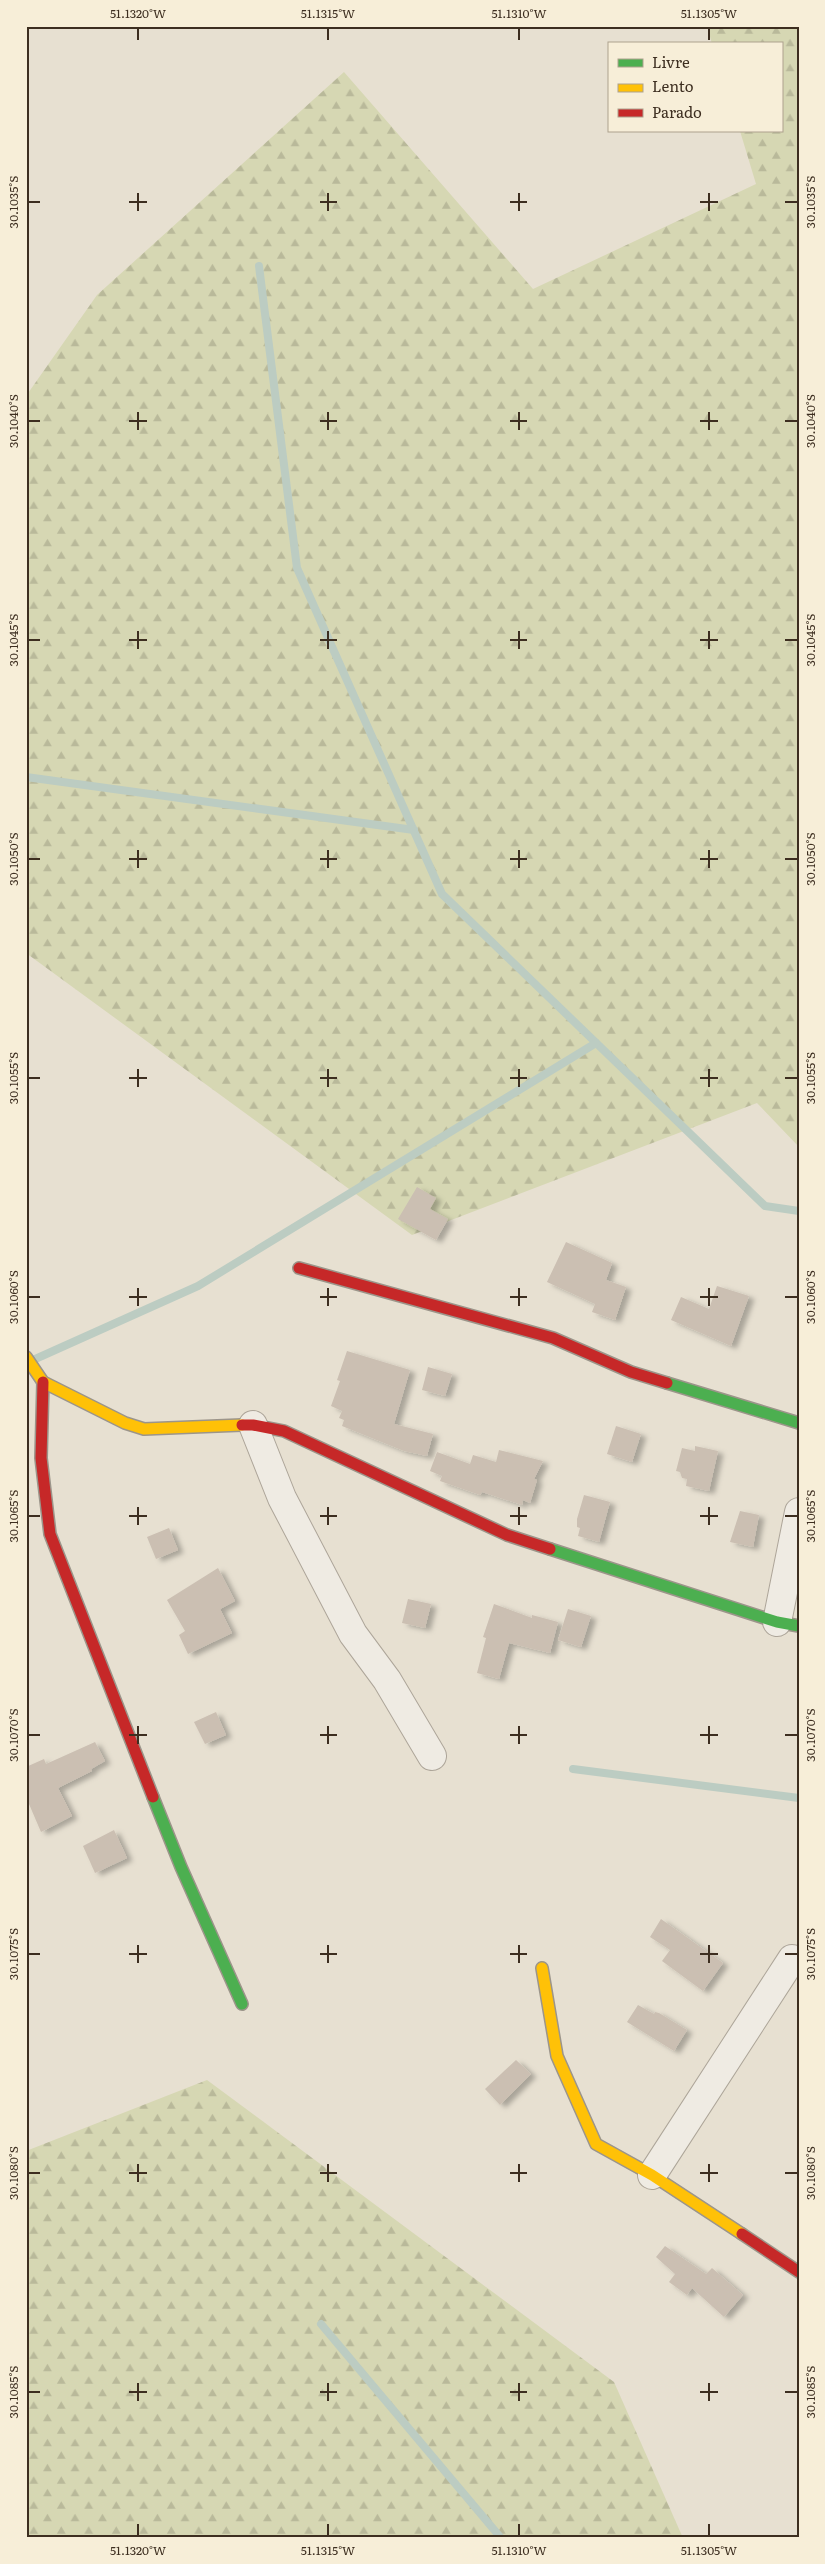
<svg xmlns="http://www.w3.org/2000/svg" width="825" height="2564" viewBox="0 0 825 2564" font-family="Literata,serif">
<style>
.forest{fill:url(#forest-firs)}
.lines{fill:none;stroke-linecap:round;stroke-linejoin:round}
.stream{stroke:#bcccc2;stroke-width:8}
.building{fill:#cbbfb2;filter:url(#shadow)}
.street-casing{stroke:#ada599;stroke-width:30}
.fast-casing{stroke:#9c958a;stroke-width:14}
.slow-casing{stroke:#9c958a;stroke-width:14}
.jam-casing{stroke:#9c958a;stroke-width:14}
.street{stroke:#efebe3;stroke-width:28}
.fast{stroke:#4caf50;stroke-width:11}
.slow{stroke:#ffc107;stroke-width:11}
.jam{stroke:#c62828;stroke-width:11}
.ticks{fill:none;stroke:#3d2e20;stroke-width:2}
.neatline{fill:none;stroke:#3d2e20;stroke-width:2}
.ticks-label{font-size:12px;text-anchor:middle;fill:#3d2e20}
</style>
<defs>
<pattern id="forest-firs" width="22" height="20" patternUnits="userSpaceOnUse" patternTransform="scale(1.25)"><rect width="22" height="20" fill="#d6d7b3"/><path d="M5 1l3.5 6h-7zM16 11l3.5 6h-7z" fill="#b9b99a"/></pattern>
<filter id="shadow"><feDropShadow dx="5.5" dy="3" stdDeviation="2.5" flood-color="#0004"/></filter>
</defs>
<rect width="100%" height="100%" fill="#e7e0d1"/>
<g class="forest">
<polygon points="707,26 799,26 799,1147 757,1103 412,1235 26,953 26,396 97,295 344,72 533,289 756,184 740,131 781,131 781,44 712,44"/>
<polygon points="207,2080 614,2382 683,2538 26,2538 26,2151"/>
</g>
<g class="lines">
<g class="stream">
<polyline points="259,266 297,568 442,894 765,1206 799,1211"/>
<polyline points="26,777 414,830"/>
<polyline points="33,1360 198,1286 596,1043"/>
<polyline points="573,1769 799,1798"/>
<polyline points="321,2324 501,2538"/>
</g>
</g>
<g class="building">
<polygon points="417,1187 436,1198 430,1209 448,1219 436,1240 398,1219"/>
<polygon points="566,1242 612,1263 606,1280 626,1287 615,1320 592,1312 595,1304 547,1282"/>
<polygon points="717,1286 749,1296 731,1346 671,1320 681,1297 709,1309"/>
<polygon points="347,1351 410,1370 394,1424 433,1434 427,1456 404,1451 342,1426 344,1420 339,1418 342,1411 331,1406 340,1381 337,1380"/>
<polygon points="428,1367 452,1374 445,1396 422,1390"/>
<polygon points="616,1426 641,1434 632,1462 607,1454"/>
<polygon points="695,1446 718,1451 709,1491 686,1486 687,1479 682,1478 680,1472 676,1471 682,1448 695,1451"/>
<polygon points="499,1450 543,1461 534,1479 537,1480 530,1503 523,1500 522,1505 482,1492 480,1495 440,1481 442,1476 430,1471 437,1452 470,1464 473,1455 496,1462"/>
<polygon points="584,1495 610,1502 599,1542 578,1536 580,1528 577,1527 577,1519"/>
<polygon points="740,1511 759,1515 753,1547 730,1542"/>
<polygon points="169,1528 178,1550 156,1559 147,1537"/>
<polygon points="218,1568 235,1601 220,1609 232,1633 188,1654 179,1635 185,1631 167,1600"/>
<polygon points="408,1599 431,1604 425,1628 402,1623"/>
<polygon points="494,1604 532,1618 532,1615 558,1622 550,1653 509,1643 499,1679 477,1673 486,1638 483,1637"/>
<polygon points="568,1609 591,1616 581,1647 558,1640"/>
<polygon points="216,1712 226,1735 205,1744 194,1722"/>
<polygon points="95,1742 105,1761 91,1769 92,1771 58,1788 72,1816 41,1832 26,1797 26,1767 44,1759 46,1764"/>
<polygon points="114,1830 127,1858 95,1873 83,1846"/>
<polygon points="661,1919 723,1963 703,1991 662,1961 670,1950 650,1937"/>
<polygon points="638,2005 654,2014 655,2012 659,2013 687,2030 674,2051 627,2022"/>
<polygon points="516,2060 531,2074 500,2105 485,2089"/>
<polygon points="665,2246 706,2274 712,2268 743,2295 724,2317 692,2288 687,2295 669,2282 675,2274 656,2257"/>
</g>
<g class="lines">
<g class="street-casing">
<g id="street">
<polyline points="253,1425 282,1498 353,1634 387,1680 432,1756"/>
<polyline points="777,1622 799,1512"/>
<polyline points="652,2175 792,1959"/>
</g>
</g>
<g class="fast-casing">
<g id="fast">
<polyline points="667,1383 799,1423"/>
<polyline points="550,1549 777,1622 799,1626"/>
<polyline points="153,1797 181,1867 242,2004"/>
</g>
</g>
<g class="slow-casing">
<g id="slow">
<polyline points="26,1357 43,1382 125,1423 144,1429 242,1425"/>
<polyline points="542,1968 557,2056 596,2144 652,2175 742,2234"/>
</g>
</g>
<g class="jam-casing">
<g id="jam">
<polyline points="299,1268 553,1338 631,1372 667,1383"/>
<polyline points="43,1382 41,1458 50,1534 153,1797"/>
<polyline points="242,1425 253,1425 284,1431 507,1535 550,1549"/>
<polyline points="742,2234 799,2272"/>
</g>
</g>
<use href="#street" class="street"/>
<use href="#fast" class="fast"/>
<use href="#slow" class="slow"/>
<use href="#jam" class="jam"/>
</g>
<path class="ticks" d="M138,28v12M328,28v12M519,28v12M709,28v12M138,193v18M328,193v18M519,193v18M709,193v18M28,202h12M129,202h18M320,202h17M510,202h17M700,202h18M785,202h13M138,412v18M328,412v18M519,412v18M709,412v18M28,421h12M129,421h18M320,421h17M510,421h17M700,421h18M785,421h13M138,631v18M328,631v18M519,631v18M709,631v18M28,640h12M129,640h18M320,640h17M510,640h17M700,640h18M785,640h13M138,850v18M328,850v18M519,850v18M709,850v18M28,859h12M129,859h18M320,859h17M510,859h17M700,859h18M785,859h13M138,1069v18M328,1069v18M519,1069v18M709,1069v18M28,1078h12M129,1078h18M320,1078h17M510,1078h17M700,1078h18M785,1078h13M138,1288v18M328,1288v18M519,1288v18M709,1288v18M28,1297h12M129,1297h18M320,1297h17M510,1297h17M700,1297h18M785,1297h13M138,1507v18M328,1507v18M519,1507v18M709,1507v18M28,1516h12M129,1516h18M320,1516h17M510,1516h17M700,1516h18M785,1516h13M138,1726v18M328,1726v18M519,1726v18M709,1726v18M28,1735h12M129,1735h18M320,1735h17M510,1735h17M700,1735h18M785,1735h13M138,1945v18M328,1945v18M519,1945v18M709,1945v18M28,1954h12M129,1954h18M320,1954h17M510,1954h17M700,1954h18M785,1954h13M138,2164v18M328,2164v18M519,2164v18M709,2164v18M28,2173h12M129,2173h18M320,2173h17M510,2173h17M700,2173h18M785,2173h13M138,2383v18M328,2383v18M519,2383v18M709,2383v18M28,2392h12M129,2392h18M320,2392h17M510,2392h17M700,2392h18M785,2392h13M138,2524v12M328,2524v12M519,2524v12M709,2524v12"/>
<rect width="825" height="2564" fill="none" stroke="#f7eed8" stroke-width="55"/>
<rect x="608" y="42" width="175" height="90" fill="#f7eed8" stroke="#ada18e"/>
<rect x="618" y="59" width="25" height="8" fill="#4caf50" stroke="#ada18e"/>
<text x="652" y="68" font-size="15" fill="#3d2e20">Livre</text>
<rect x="618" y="84" width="25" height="8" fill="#ffc107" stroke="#ada18e"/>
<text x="652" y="92" font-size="15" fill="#3d2e20">Lento</text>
<rect x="618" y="109" width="25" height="8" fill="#c62828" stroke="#ada18e"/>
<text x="652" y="118" font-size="15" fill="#3d2e20">Parado</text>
<rect x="28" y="28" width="770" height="2508" class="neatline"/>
<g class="ticks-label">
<text x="138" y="18">51.1320°W</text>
<text x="328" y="18">51.1315°W</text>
<text x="519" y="18">51.1310°W</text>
<text x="709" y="18">51.1305°W</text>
<text transform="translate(14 202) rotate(-90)" y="4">30.1035°S</text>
<text transform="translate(811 202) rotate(-90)" y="4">30.1035°S</text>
<text transform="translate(14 421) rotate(-90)" y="4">30.1040°S</text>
<text transform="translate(811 421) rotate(-90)" y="4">30.1040°S</text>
<text transform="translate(14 640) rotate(-90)" y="4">30.1045°S</text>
<text transform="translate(811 640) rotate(-90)" y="4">30.1045°S</text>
<text transform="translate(14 859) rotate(-90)" y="4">30.1050°S</text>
<text transform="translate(811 859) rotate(-90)" y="4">30.1050°S</text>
<text transform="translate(14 1078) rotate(-90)" y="4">30.1055°S</text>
<text transform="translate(811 1078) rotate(-90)" y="4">30.1055°S</text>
<text transform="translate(14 1297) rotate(-90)" y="4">30.1060°S</text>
<text transform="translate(811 1297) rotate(-90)" y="4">30.1060°S</text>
<text transform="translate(14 1516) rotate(-90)" y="4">30.1065°S</text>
<text transform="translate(811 1516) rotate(-90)" y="4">30.1065°S</text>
<text transform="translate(14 1735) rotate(-90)" y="4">30.1070°S</text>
<text transform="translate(811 1735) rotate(-90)" y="4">30.1070°S</text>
<text transform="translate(14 1954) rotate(-90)" y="4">30.1075°S</text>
<text transform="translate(811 1954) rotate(-90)" y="4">30.1075°S</text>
<text transform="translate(14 2173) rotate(-90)" y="4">30.1080°S</text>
<text transform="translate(811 2173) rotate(-90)" y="4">30.1080°S</text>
<text transform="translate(14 2392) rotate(-90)" y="4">30.1085°S</text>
<text transform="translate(811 2392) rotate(-90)" y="4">30.1085°S</text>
<text x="138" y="2555">51.1320°W</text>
<text x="328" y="2555">51.1315°W</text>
<text x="519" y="2555">51.1310°W</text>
<text x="709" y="2555">51.1305°W</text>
</g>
</svg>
